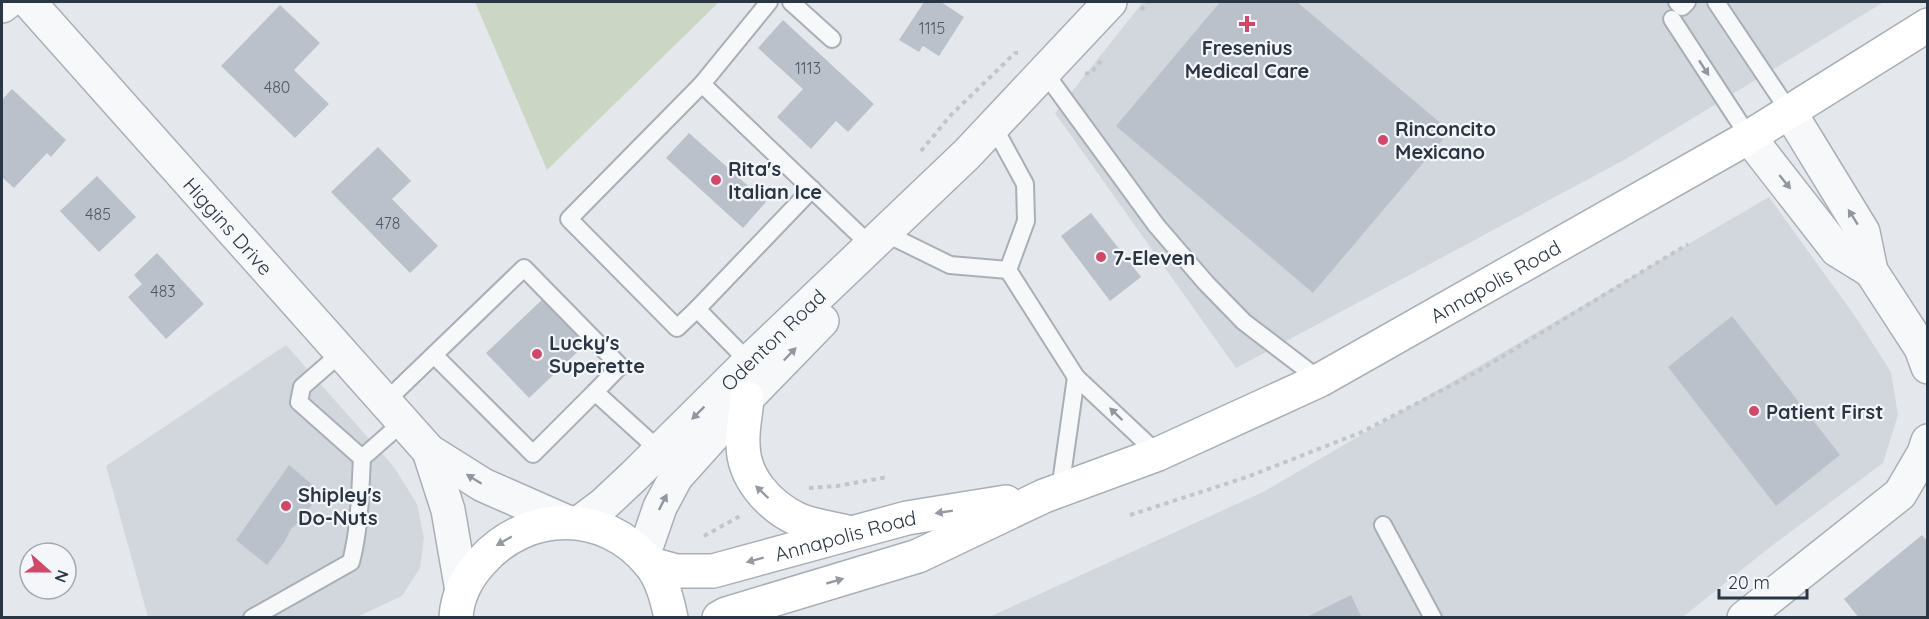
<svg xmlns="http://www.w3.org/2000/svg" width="1929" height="619" viewBox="0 0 1929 619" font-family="Quicksand,sans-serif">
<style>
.built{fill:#d2d7de}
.green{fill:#cbd6c5}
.building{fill:#bbc1ca}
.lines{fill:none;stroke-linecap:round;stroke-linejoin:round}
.service-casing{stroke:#a9afb7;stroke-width:20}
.minor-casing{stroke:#a9afb7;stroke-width:36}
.tertiary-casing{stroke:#a9afb7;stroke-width:36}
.secondary-casing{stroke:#a9afb7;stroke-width:36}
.path{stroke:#c2c6cb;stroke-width:4;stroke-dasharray:4.5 4.5;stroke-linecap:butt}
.service{stroke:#f7f8fa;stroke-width:16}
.minor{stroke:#f7f8fa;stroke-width:33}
.tertiary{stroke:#f7f8fa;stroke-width:33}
.secondary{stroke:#fff;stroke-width:33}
.oneway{fill:#9197a0}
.oneway2{fill:#959aa2}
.poi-dot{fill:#d14969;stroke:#f4f6f9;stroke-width:2}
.labels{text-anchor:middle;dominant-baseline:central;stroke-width:4.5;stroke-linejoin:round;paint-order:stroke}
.number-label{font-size:16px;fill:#4f5966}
.poi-label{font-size:20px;font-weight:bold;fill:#2b3645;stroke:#f4f6f9;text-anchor:start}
.street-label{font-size:20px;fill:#2b3645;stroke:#f4f6f9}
</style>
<rect width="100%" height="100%" fill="#e4e8ec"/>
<g class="built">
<polygon points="1143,2 1884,2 1624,160 1236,368 1055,113"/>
<polygon points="1769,197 1857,319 1891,372 1898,415 1883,463 1765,551 1683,617 987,618 1263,492"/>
<polygon points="286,345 394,467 417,504 424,538 420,568 402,596 357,617 148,617 106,466"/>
</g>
<polygon class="green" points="475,2 719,2 547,170"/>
<g class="building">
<polygon points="924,2 941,2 964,17 939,56 923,46 919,52 899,40"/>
<polygon points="1220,2 1297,2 1450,131 1313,293 1116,126"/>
<polygon points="280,5 320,43 294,70 329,104 295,138 221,66"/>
<polygon points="783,20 874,104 848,132 836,121 811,149 777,117 803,89 758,48"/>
<polygon points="12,89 66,140 51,157 47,153 14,188 2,177 2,100"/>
<polygon points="689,133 766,202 743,228 666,158"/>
<polygon points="378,147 411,181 392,199 438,246 410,273 331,192"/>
<polygon points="97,176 136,217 99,252 60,211"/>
<polygon points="1091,213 1141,277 1110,301 1061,236"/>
<polygon points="157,253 204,304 166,339 128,297 142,284 134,275"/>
<polygon points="547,295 590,340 529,398 486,353"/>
<polygon points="1732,316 1840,455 1776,506 1668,367"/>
<polygon points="289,465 321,492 302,519 291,529 285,541 267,565 236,540"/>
<polygon points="1922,535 1928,542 1928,618 1859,618 1844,599"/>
<polygon points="1351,595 1362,618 1305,618"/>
</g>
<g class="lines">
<g class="service-casing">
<g id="service">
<polyline points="791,2 832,39"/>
<polyline points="1677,2 1682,7 1687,2"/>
<polyline points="1716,2 1789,111"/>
<polyline points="1672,19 1749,137"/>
<polyline points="1045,73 1156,225 1206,283 1244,322 1320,380"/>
<polyline points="702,84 769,2"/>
<polyline points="895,238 950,265 1008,270 1026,221 1025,184 994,127"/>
<polyline points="1008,270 1076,377"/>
<polyline points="697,309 812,189"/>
<polyline points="341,353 302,387 299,402 362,458 403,422"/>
<polyline points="434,355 533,454 595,392"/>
<polyline points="749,362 697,309 677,328 569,219 702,84 871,246"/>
<polyline points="385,402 524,268 620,366 595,392 660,451"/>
<polyline points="1060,490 1076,377 1158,454"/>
<polyline points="1383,525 1433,618"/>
<path d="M252,618l99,-56c9,-35 9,-69 11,-104"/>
</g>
</g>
<g class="minor-casing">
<g id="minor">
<path id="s1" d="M29,2l400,449 54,34 82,36"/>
<polyline points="2,6 7,2"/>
<polyline points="1789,111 1863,232 1871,271 1921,348 1928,367"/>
<polyline points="1749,137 1837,250 1871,271"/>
<polyline points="429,451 448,510 462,591"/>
<polyline points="1744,618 1900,494 1924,453 1928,441"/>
</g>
</g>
<g class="tertiary-casing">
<g id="tertiary">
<path id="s2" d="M579,523l24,-18 31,-29 121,-120 212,-202 143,-152"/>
<polyline points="643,556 660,507 676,477 747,398 822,321"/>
</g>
</g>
<g class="secondary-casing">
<g id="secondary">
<path d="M747,398c-1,15 -5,31 -4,46 0,33 25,61 54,75 15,7 36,9 53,14"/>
<path id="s3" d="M650,564l26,7h37l194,-53 99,-16"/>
<path d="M456,618c1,-22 12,-42 26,-57 45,-51 123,-52 167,2 13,15 18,36 22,55"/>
<path id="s4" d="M719,618l7,-4 192,-58 126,-60 114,-42 162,-74 429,-243 179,-112"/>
</g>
</g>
<g class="path">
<polyline points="1141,10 1148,2"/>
<polyline points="1085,73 1090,74 1101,61"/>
<polyline points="921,151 951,115 1015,53 1018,53"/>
<polyline points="809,488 837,486 888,477"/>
<polyline points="1130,515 1247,477 1362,432 1475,373 1688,244"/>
<polyline points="704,536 742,515"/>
</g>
<use href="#service" class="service"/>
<use href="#minor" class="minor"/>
<use href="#tertiary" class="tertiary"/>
<use href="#secondary" class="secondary"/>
</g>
<defs><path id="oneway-solid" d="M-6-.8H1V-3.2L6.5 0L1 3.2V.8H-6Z" transform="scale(1.5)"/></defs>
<g class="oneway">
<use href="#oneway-solid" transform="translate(1704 68) rotate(57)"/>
<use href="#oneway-solid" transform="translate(1785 182) rotate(51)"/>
<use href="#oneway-solid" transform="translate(1853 217) rotate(-122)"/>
<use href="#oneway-solid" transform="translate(790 354) rotate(-46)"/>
<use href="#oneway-solid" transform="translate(698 413) rotate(135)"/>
<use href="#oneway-solid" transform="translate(1116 414) rotate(-136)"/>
<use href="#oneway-solid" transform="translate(474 479) rotate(-148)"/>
<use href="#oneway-solid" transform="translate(663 502) rotate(-63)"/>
</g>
<g class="oneway2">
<use href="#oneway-solid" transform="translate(762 492) rotate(-136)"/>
<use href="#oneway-solid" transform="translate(944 512) rotate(171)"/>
<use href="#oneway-solid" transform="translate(504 541) rotate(150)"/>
<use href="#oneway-solid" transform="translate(755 560) rotate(165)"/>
<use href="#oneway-solid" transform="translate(835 581) rotate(-16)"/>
</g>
<g class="poi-dot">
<path d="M1244 15h6v6h6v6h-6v6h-6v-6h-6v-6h6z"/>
<circle cx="1383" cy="140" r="6"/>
<circle cx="716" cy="180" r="6"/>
<circle cx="1101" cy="257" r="6"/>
<circle cx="537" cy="354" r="6"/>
<circle cx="1754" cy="411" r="6"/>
<circle cx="286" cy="506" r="6"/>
</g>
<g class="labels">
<g class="number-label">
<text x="932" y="28">1115</text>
<text x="808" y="68">1113</text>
<text x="277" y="87">480</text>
<text x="98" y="214">485</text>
<text x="388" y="223">478</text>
<text x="163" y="291">483</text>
</g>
<g class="poi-label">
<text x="1247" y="47" text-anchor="middle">Fresenius<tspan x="1247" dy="23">Medical Care</tspan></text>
<text x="1395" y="128">Rinconcito<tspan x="1395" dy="23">Mexicano</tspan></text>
<text x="728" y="168">Rita's<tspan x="728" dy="23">Italian Ice</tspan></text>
<text x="1113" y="257">7-Eleven</text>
<text x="549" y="342">Lucky's<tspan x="549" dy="23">Superette</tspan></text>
<text x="1766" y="411">Patient First</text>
<text x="298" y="494">Shipley's<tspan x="298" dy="23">Do-Nuts</tspan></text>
</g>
<g class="street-label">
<text stroke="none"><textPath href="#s1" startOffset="300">Higgins Drive</textPath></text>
<text stroke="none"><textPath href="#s4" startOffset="849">Annapolis Road</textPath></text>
<text stroke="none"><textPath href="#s2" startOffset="267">Odenton Road</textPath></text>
<text stroke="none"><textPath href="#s3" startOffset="201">Annapolis Road</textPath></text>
</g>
</g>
<rect width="1929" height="619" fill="none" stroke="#2b3645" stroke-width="6"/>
<g transform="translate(48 571) rotate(111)"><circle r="28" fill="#f4f6f9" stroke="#a4a9b1" stroke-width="1.5"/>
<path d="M0-4.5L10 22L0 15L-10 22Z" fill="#d14969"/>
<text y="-9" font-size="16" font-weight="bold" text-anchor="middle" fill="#2b3645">N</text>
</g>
<path d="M1719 589v9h88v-9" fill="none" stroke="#2b3645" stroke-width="3"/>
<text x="1728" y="589" font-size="18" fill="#2b3645" stroke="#f4f6f9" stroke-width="4.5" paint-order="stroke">20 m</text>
</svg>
